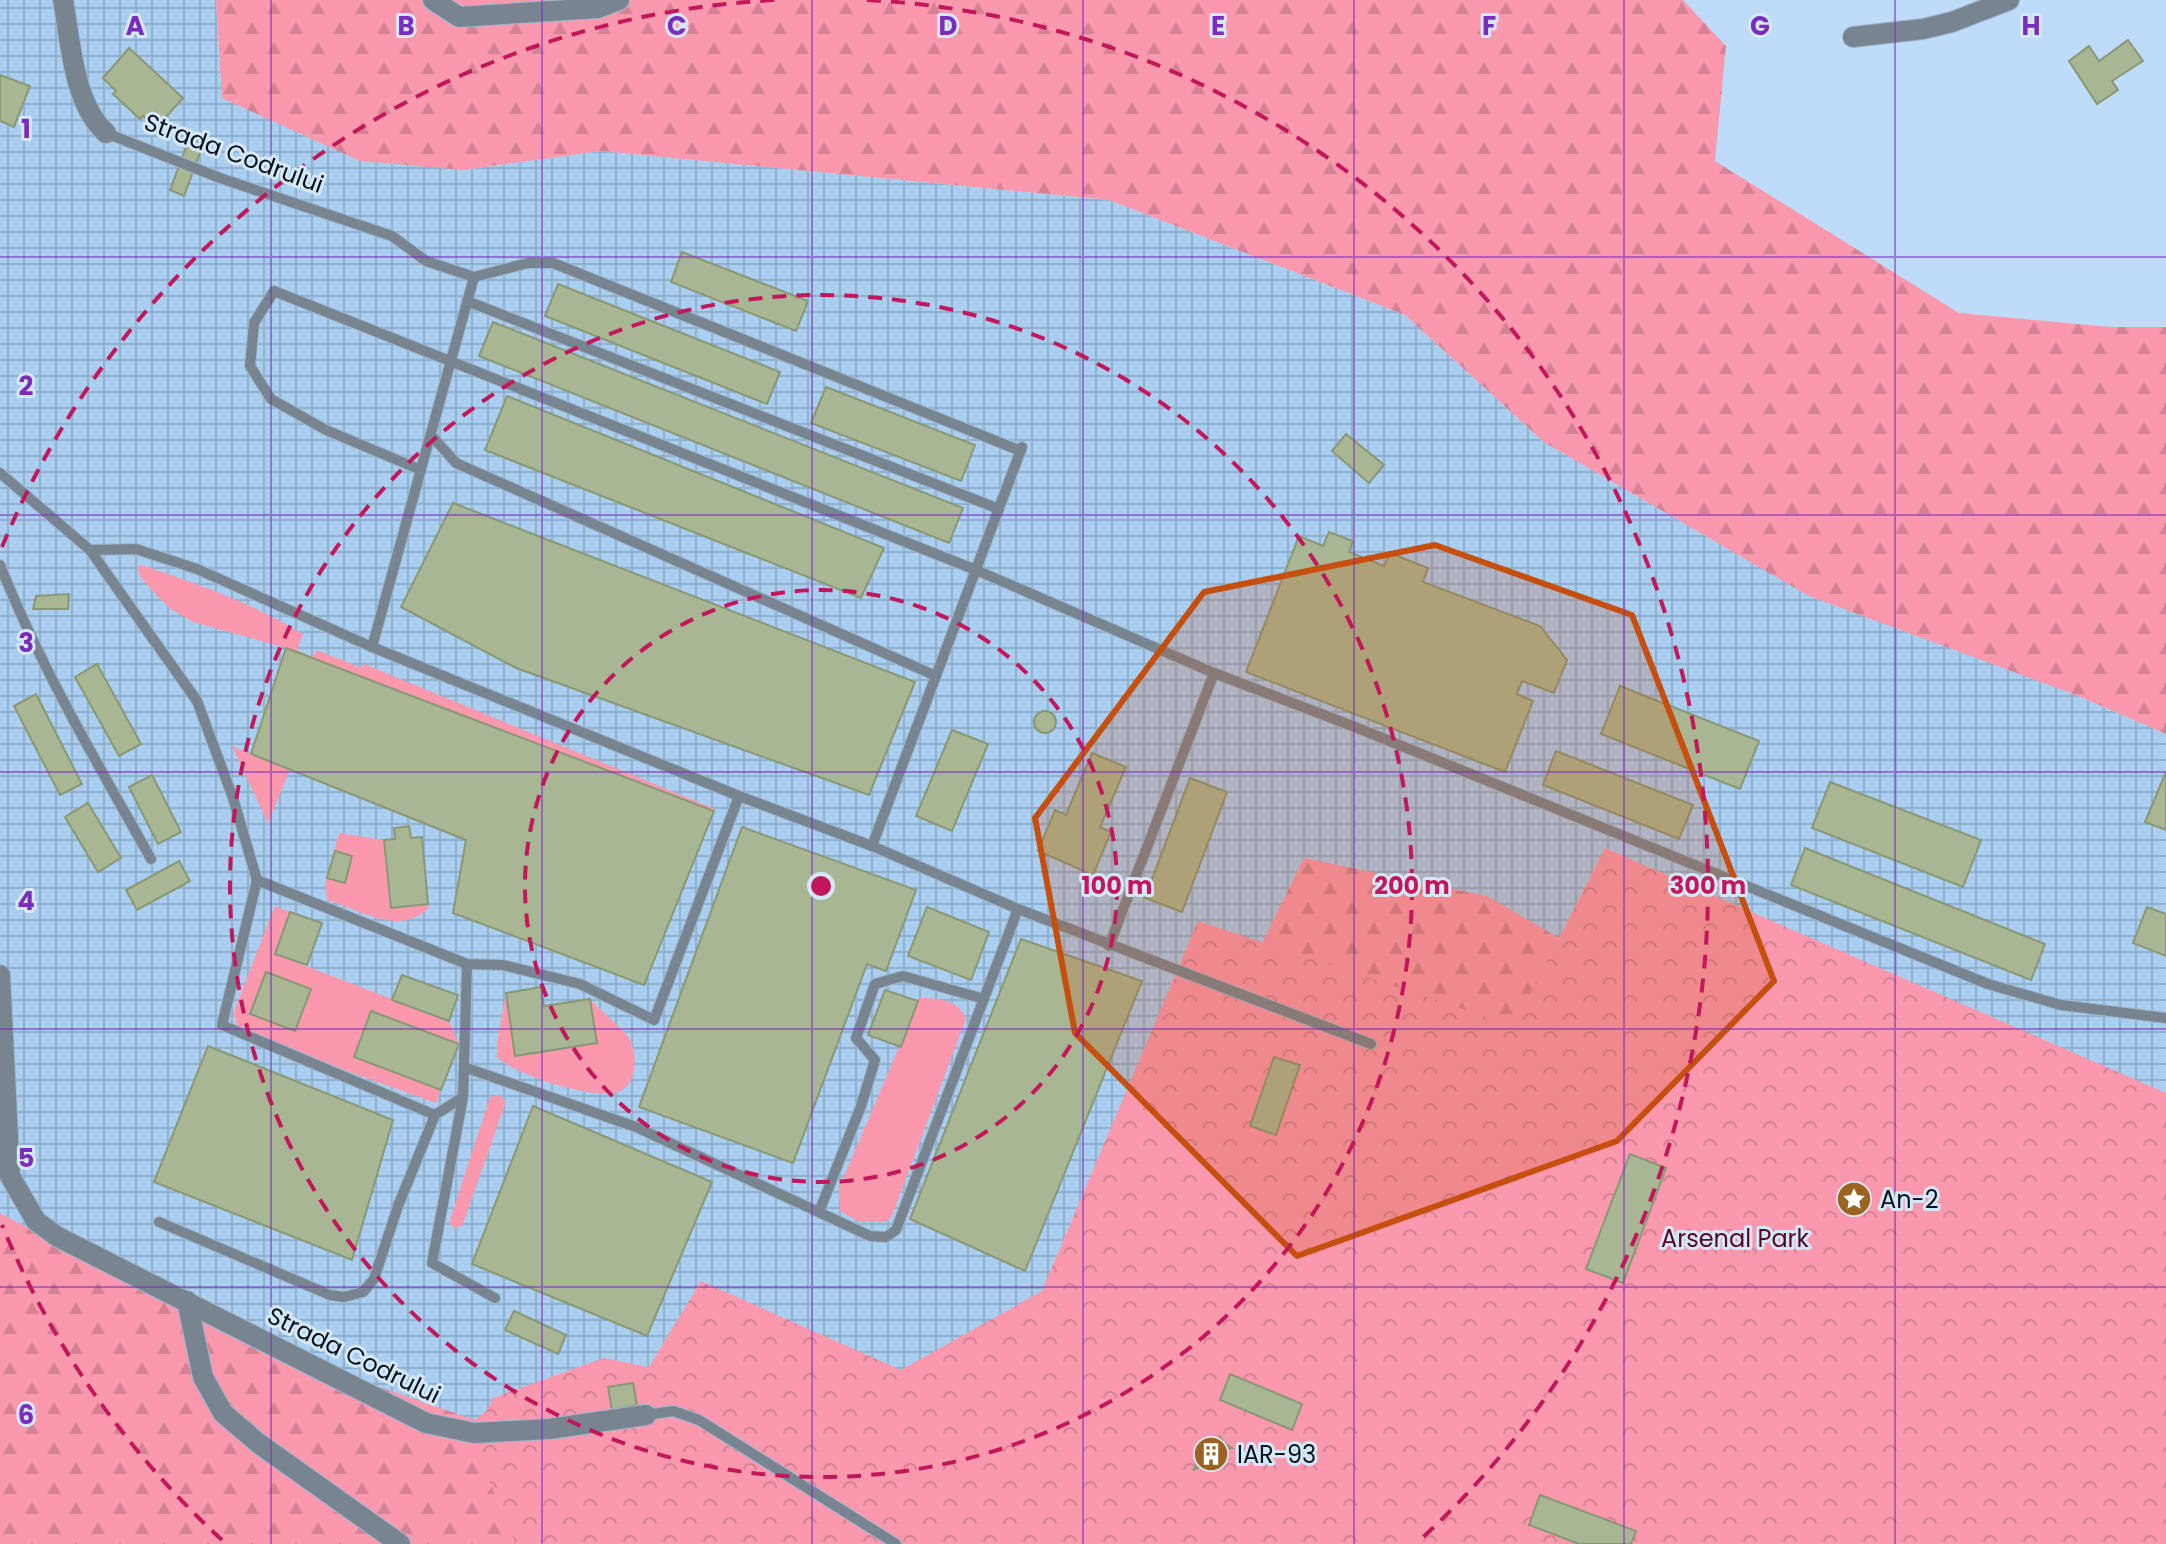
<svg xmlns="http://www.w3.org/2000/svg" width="2166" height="1544" viewBox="0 0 2166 1544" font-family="Poppins,sans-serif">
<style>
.industrial{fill:url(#industrial-grid)}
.green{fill:#fa98ad}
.forest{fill:url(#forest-firs)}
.park{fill:url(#park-crowns)}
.building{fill:#a8b693;stroke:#899775;stroke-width:2}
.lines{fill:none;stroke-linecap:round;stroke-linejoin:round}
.service-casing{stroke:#9db8d1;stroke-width:12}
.minor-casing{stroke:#9db8d1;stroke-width:22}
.tertiary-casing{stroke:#9db8d1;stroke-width:22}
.service{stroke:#788591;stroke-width:10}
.minor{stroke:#788591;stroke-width:20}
.tertiary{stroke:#788591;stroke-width:20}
.marked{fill:#c64e0e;fill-opacity:0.2;stroke:#c64e0e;stroke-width:6;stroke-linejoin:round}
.grid{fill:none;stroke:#7b2cbf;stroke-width:2;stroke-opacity:0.55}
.ring{fill:none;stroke:#c2185b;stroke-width:4;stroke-dasharray:14 10}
.labels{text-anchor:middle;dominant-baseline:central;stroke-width:6;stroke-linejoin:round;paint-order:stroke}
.street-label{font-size:24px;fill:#07121b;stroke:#d5e8f9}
.poi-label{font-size:24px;fill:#07121b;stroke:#d5e8f9;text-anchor:start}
.park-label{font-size:24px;fill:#570424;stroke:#d5e8f9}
.grid-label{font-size:26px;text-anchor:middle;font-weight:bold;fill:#7b2cbf;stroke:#d5e8f9;stroke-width:6;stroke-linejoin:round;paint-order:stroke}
.centre{fill:#c2185b;stroke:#d5e8f9;stroke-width:4}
.ring-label{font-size:24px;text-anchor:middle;font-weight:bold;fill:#c2185b;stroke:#d5e8f9;stroke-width:6;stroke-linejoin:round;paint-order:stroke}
</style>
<defs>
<pattern id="industrial-grid" width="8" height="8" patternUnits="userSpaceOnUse" patternTransform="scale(2)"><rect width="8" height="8" fill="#aaceef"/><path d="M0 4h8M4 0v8" fill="none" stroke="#91b0cc"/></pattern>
<pattern id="forest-firs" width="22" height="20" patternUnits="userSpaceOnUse" patternTransform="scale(2)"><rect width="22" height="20" fill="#fa98ad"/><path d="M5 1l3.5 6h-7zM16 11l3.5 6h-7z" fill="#d58294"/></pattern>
<pattern id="park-crowns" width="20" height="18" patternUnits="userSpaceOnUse" patternTransform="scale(2)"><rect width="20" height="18" fill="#fa98ad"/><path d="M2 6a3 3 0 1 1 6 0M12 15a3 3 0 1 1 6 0" fill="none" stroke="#d58294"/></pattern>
</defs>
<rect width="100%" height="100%" fill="#bedcf9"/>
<polygon class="industrial" points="0,0 216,0 222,98 463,170 601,151 1109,200 1405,315 1544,442 2076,695 2166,734 2166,1197 1052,1369 476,1421 269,1349 130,1283 0,1213"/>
<g class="green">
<path d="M142,565c56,19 110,38 161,69l-6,16 15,7 5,-7 45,18 2,-4 351,145 -1,2 -428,-163 -93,-26 -22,-13 -15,-14 -16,-19 -3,-9z"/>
<polygon points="232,746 290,770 268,823"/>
<path d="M339,833l45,7 7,68 37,-4v5c-30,27 -68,1 -101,-9l-2,-15z"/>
<polygon points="275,906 290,912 275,954 449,1021 459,1044 436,1103 347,1071 238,1027 233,1014"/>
<path d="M506,993l9,63 81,-13 -6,-44c8,9 35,32 39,39 5,9 7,20 5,30 -1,10 -5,20 -16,24 -24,8 -103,-17 -121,-35v-14z"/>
<path d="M920,998c18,0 40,2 46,21l-74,197 -6,6h-27l-19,-11 -1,-23z"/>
<polygon points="499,1095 506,1102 462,1226 454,1228 449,1223 490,1097"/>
</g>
<g class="forest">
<polygon points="216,0 1683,0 1726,46 1715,161 1959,313 2110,327 2166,327 2166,734 2076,695 1809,596 1544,442 1405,315 1109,200 601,151 463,170 360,161 222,98"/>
<polygon points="1304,858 1487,896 1578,949 2166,1544 0,1544 0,1213 130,1283 269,1349 475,1420 512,1390 585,1482 1052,1369"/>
</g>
<polygon class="park" points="1605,848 2166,1093 2166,1544 516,1544 472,1441 493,1398 604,1358 649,1367 701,1281 901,1370 1042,1291 1198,921 1514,1026"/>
<g class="building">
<polygon points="2128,40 2143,61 2112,81 2118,90 2097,104 2069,61 2089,46 2099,61"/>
<polygon points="129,48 183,98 156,128 143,116 140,119 113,94 116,91 103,78"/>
<polygon points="0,75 30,86 14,127 0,121"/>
<polygon points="190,137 204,142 184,196 170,190"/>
<polygon points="682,252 808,301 796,331 671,282"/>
<polygon points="558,284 780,372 767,404 545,316"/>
<polygon points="493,322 963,508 949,543 479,356"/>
<polygon points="826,387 975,445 961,481 811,423"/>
<polygon points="507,396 884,548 861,598 485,450"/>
<polygon points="1346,434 1384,465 1369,483 1332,451"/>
<polygon points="453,503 915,682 869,795 516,668 401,607"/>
<polygon points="1329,532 1353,541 1349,552 1384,566 1390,553 1428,568 1423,582 1540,626 1567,660 1554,693 1522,681 1517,694 1533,701 1505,772 1246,672 1299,536 1323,546"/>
<polygon points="69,594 68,609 33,609 36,596"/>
<polygon points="286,648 714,811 644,985 453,913 466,840 251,754"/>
<polygon points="97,664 141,744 119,756 75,677"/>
<polygon points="1620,686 1759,741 1740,789 1601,734"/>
<polygon points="36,694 82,784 60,795 14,706"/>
<circle cx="1045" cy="722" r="11"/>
<polygon points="952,730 988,744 952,831 916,816"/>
<polygon points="1556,751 1693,805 1679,839 1543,785"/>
<polygon points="1092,753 1126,767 1100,827 1111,832 1093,875 1038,851 1055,810 1066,815"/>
<polygon points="2166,772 2166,830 2145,822"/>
<polygon points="152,775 181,832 158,844 129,787"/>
<polygon points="1190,778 1227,792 1182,912 1145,898"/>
<polygon points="1830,782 1981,840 1963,887 1812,828"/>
<polygon points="88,803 121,858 98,872 65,817"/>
<polygon points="409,826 411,838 422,837 428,904 391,908 384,840 395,839 394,828"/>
<polygon points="742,827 916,890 886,971 867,964 793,1163 639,1107"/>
<polygon points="1805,848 2045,944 2031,980 1791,885"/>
<polygon points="335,851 352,856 345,883 327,878"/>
<polygon points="179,861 190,881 137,910 126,890"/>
<polygon points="927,907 989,932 971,980 908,956"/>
<polygon points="2147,907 2166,914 2166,956 2133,943"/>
<polygon points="290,912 322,923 307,965 275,954"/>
<polygon points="1021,939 1142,981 1025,1271 910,1219"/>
<polygon points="266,972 311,989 295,1031 250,1014"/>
<polygon points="402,975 458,995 449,1021 392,1000"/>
<polygon points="541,987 544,1006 590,999 597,1043 515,1056 506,993"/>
<polygon points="885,990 918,1001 901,1047 868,1035"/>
<polygon points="371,1011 459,1044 441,1090 354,1057"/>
<polygon points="208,1046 393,1120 352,1260 154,1182"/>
<polygon points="1274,1057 1300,1065 1276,1135 1250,1126"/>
<polygon points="533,1106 712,1182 647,1336 472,1264"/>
<polygon points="1630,1154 1666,1168 1623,1283 1586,1269"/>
<polygon points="514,1311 566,1335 558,1354 505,1330"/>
<polygon points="1230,1374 1302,1404 1292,1430 1220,1400"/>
<polygon points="633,1383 637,1405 612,1410 608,1387"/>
<polygon points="1220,1437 1224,1443 1232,1448 1223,1449 1218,1453 1228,1459 1225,1462 1211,1461 1193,1470 1204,1454 1205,1442 1208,1439 1213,1449 1219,1444"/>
<polygon points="1540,1495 1636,1531 1631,1544 1579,1544 1529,1525"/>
</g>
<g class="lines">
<g class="service-casing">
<g id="service">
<polyline points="106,133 220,178 392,236 426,261 474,277"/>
<polyline points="474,277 528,263 553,263 1021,451"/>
<polyline points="467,301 999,509"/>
<polyline points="431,435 456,463 936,676"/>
<polyline points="421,470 326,430 271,399 250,366 254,323 274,291 976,570 1214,673"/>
<polyline points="0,473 90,550 197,701 233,798 257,880 467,964 503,965 580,984 654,1020 739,796"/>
<polyline points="90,550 136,549 197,569 372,647 739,796 872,846 1018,909 1371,1044"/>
<path d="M0,565c41,103 97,198 151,294"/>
<polyline points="372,647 474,277"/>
<polyline points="872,846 1022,447"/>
<polyline points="257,880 222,1025 435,1115"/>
<polyline points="1109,946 1214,673 1355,727 1988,984 2061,1005 2166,1018"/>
<polyline points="467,964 463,1097 432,1263 495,1298"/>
<polyline points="464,1067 636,1127 870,1236 886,1237 896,1230 1018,909"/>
<polyline points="819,1212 861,1106 875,1060 856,1038 875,984 903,976 984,999"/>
<polyline points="159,1222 330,1295 344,1297 363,1292 374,1279 398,1206 435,1115 463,1097"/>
<polyline points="646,1415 673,1411 699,1420 896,1544"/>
</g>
</g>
<g class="minor-casing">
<g id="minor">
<path d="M63,0c8,43 10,103 43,133"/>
<polyline points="433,0 459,17 598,8 619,0"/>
<polyline points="1853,37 1923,29 1952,22 2009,0"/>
<polyline points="187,1301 203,1377 223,1413 258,1443 400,1544"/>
</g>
</g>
<g class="tertiary-casing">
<polyline id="tertiary" points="0,975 10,1176 36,1221 58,1237 426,1423 474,1433 549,1429 646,1415"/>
</g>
<use href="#service" class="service"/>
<use href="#minor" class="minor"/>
<use href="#tertiary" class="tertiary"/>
</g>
<path class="marked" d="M1435,545l197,70 142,366 -157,160 -320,115 -222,-223 -40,-215 169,-226z"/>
<path class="grid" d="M271,0v1544M542,0v1544M812,0v1544M1083,0v1544M1354,0v1544M1624,0v1544M1895,0v1544M0,257h2166M0,515h2166M0,772h2166M0,1029h2166M0,1287h2166"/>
<g class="ring">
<circle cx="821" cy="886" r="296"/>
<circle cx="821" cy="886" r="591"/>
<path d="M222 1540A887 887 0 0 1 2 1225M2 547A887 887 0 0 1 775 0M867 0A887 887 0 0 1 1420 1540"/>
</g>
<defs>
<g id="sight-disc" transform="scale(1.8)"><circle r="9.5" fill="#9b631f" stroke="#d5e8f9"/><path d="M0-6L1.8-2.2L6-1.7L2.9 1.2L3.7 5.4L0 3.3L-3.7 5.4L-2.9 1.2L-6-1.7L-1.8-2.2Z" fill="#fff"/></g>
<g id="building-disc" transform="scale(1.8)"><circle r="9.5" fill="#9b631f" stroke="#d5e8f9"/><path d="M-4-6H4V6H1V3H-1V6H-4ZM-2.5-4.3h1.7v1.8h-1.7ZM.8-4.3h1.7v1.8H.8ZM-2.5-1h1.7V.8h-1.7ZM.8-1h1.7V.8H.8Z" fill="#fff"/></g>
</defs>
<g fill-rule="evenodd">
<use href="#sight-disc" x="1854" y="1199"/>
<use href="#building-disc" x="1211" y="1454"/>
</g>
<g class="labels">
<g class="street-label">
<text transform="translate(234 153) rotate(20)">Strada Codrului</text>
<text transform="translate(354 1355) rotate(26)">Strada Codrului</text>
</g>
<g class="poi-label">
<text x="1880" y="1199">An-2</text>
<text x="1237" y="1454">IAR-93</text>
</g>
<g class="park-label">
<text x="1735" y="1238">Arsenal Park</text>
</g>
</g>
<g class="grid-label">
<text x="135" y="35">A</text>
<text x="406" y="35">B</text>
<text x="677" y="35">C</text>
<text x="948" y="35">D</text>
<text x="1218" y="35">E</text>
<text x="1489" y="35">F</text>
<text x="1760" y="35">G</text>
<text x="2031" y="35">H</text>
<text x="26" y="138">1</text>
<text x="26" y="395">2</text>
<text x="26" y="652">3</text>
<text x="26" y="910">4</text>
<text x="26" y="1167">5</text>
<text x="26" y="1424">6</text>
</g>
<circle cx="821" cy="886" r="12" class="centre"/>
<g class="ring-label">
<text x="1117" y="894">100 m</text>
<text x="1412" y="894">200 m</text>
<text x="1708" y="894">300 m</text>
</g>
</svg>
